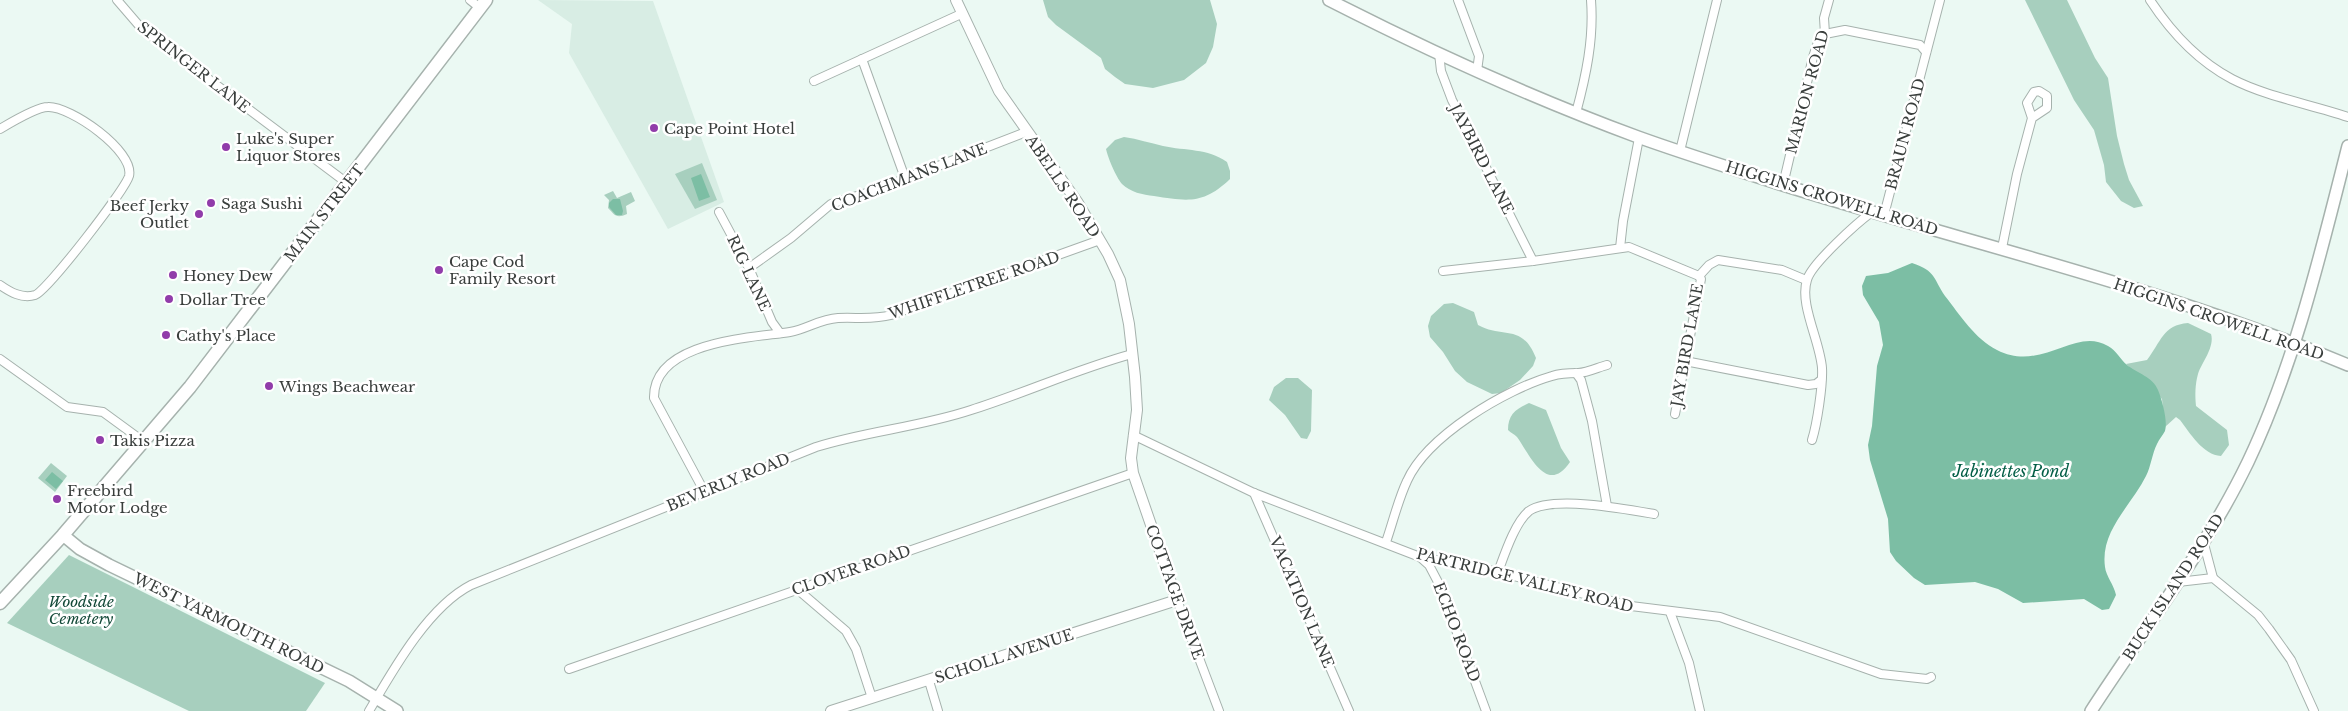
<svg xmlns="http://www.w3.org/2000/svg" width="2348" height="711" viewBox="0 0 2348 711" font-family="'Libre Baskerville',serif">
<style>
.built{fill:#d8ede4}
.green{fill:#a7cfbe}
.water{fill:#7cbea4}
.lines{fill:none;stroke-linecap:round;stroke-linejoin:round}
.minor-casing{stroke:#a6b2ad;stroke-width:10}
.tertiary-casing{stroke:#a6b2ad;stroke-width:12}
.secondary-casing{stroke:#a6b2ad;stroke-width:14}
.primary-casing{stroke:#a6b2ad;stroke-width:15}
.minor{stroke:#fff;stroke-width:8}
.tertiary{stroke:#fff;stroke-width:10}
.secondary{stroke:#fff;stroke-width:11}
.primary{stroke:#fff;stroke-width:12}
.poi-dot{fill:#913caa;stroke:#fff;stroke-width:2}
.labels{text-anchor:middle;dominant-baseline:central;stroke-width:5;stroke-linejoin:round;paint-order:stroke}
.street-label{font-size:15px;fill:#393e3c;stroke:#fff}
.poi-label{font-size:15px;fill:#393e3c;stroke:#fff;text-anchor:start}
.park-label{font-size:15px;font-style:italic;fill:#134938;stroke:#fff}
.water-label{font-size:16px;font-style:italic;fill:#035e46;stroke:#fff}
</style>
<rect width="100%" height="100%" fill="#ebf9f3"/>
<polygon class="built" points="538,0 653,1 724,202 668,229 569,53 572,24"/>
<g class="green">
<polygon points="1043,0 1210,0 1217,24 1213,47 1206,63 1184,80 1153,88 1125,84 1115,77 1105,69 1101,58 1056,25 1048,17"/>
<polygon points="2025,0 2067,0 2095,58 2108,78 2117,136 2124,164 2129,180 2143,206 2134,208 2121,201 2106,182 2104,165 2094,130 2074,100"/>
<path d="M1124,137c14,2 26,6 39,9 23,5 44,2 64,16l3,9v8c-27,26 -43,22 -76,17 -11,-1 -24,-4 -32,-12 -6,-7 -14,-26 -16,-35l9,-9z"/>
<polygon points="702,163 717,200 695,209 675,174"/>
<path d="M613,191l4,7 14,-6 4,9 -9,5 1,8c-11,5 -12,1 -19,-6l1,-8 -5,-5z"/>
<path d="M1453,303l21,9 4,13c25,14 44,-2 58,33l-3,8 -13,14 -19,13 -9,1 -25,-12 -12,-11 -12,-19 -13,-15 -2,-11 3,-10 13,-12z"/>
<path d="M2188,323l23,11c4,13 -9,28 -13,40 -3,11 -3,21 -2,32l31,24 2,15 -8,11c-18,-1 -31,-23 -41,-36l-4,-3 -11,10 -3,-28 -36,-35 21,-4c14,-18 16,-35 41,-37z"/>
<polygon points="1286,378 1298,378 1312,390 1311,431 1307,439 1301,438 1285,415 1269,400 1274,387"/>
<path d="M1529,403l17,7 15,38 9,14c-23,34 -40,-7 -53,-25 -3,-3 -6,-4 -9,-7 0,-16 8,-21 21,-27z"/>
<polygon points="51,463 67,476 55,492 38,478"/>
<polygon points="69,555 325,683 306,711 189,711 7,623"/>
</g>
<g class="water">
<polygon points="701,174 710,197 699,201 691,178"/>
<polygon points="613,199 620,199 623,211 622,215 616,215 609,207 609,203"/>
<path d="M1912,263c24,8 21,15 33,33 15,19 30,43 52,54 45,23 78,-24 111,-4 9,5 12,13 19,19 10,8 26,12 31,25 4,10 10,31 7,41 -2,4 -6,8 -8,13 -5,10 -6,22 -11,32 -15,30 -46,55 -41,91 1,9 9,18 11,28l-7,14 -7,1 -18,-11 -61,4 -25,-14 -23,-7 -50,3 -11,-7 -18,-17 -6,-9 -2,-33 -18,-59 -2,-15 4,-19 5,-60 6,-21 -4,-23 -16,-27 -1,-9 4,-10 22,-3z"/>
<polygon points="52,472 63,481 56,489 45,480"/>
</g>
<g class="lines">
<g class="minor-casing">
<g id="minor">
<polyline points="117,0 142,29 347,183"/>
<polyline points="470,0 480,8"/>
<polyline points="1458,0 1479,56 1477,71"/>
<path d="M2150,0c21,32 48,61 82,79 35,18 78,25 116,38"/>
<polyline points="1825,34 1845,30 1920,45 1926,52"/>
<polyline points="1439,53 1441,71 1452,100 1533,261"/>
<polyline points="862,59 905,178"/>
<polyline points="814,81 961,14"/>
<path d="M1576,113c10,-37 18,-74 15,-113"/>
<path d="M0,129c10,-6 37,-22 48,-22 22,-1 87,44 81,69 -4,14 -82,115 -94,119 -13,4 -25,-3 -35,-10"/>
<polyline points="1680,151 1717,0"/>
<polyline points="1783,185 1813,57 1819,39 1825,34 1824,18 1829,0"/>
<polyline points="719,212 749,268 772,322 780,333"/>
<polyline points="1884,215 1940,0"/>
<polyline points="1620,248 1623,221 1639,138"/>
<polyline points="2002,248 2017,174 2032,118 2047,108 2047,96 2039,91 2034,92 2027,103 2032,118"/>
<polyline points="749,268 791,238 831,204 876,190 1026,132"/>
<polyline points="1443,271 1533,261 1629,247 1699,276"/>
<polyline points="1699,276 1709,265 1718,260 1782,270 1806,280"/>
<polyline points="0,359 67,407 103,412 144,442"/>
<polyline points="1685,361 1808,385 1816,384 1821,380"/>
<polyline points="1576,373 1581,380 1592,421 1607,506"/>
<polyline points="1675,414 1701,279 1699,276"/>
<polyline points="1133,435 1254,493 1420,557 1498,572 1631,606 1720,617 1881,674 1927,679 1931,677"/>
<path d="M1812,440c5,-16 11,-55 10,-72 -2,-27 -23,-64 -15,-88 4,-16 51,-58 65,-68"/>
<path d="M704,491l-50,-93c-1,-57 97,-60 136,-66 17,-3 30,-13 48,-14 18,-1 35,2 53,-3l209,-75"/>
<polyline points="1254,493 1349,711"/>
<path d="M1386,542c7,-20 12,-42 21,-61 20,-45 99,-92 145,-105 9,-3 18,-3 26,-3 9,0 21,-6 29,-8"/>
<polyline points="2204,544 2213,578"/>
<polyline points="1420,557 1429,565 1439,584 1486,711"/>
<path d="M1498,572c6,-16 17,-50 31,-61 23,-16 97,-2 125,3"/>
<polyline points="2178,582 2213,578 2258,615 2269,629 2291,660 2314,711"/>
<polyline points="797,589 846,631 856,649 872,698"/>
<polyline points="1177,600 1219,711"/>
<polyline points="1670,612 1689,663 1700,711"/>
<polyline points="569,669 1133,473"/>
<polyline points="929,681 938,711"/>
<path d="M369,711c24,-41 59,-104 102,-126l345,-138c51,-16 104,-20 155,-37 54,-17 106,-41 161,-56"/>
</g>
</g>
<g class="tertiary-casing">
<polyline id="tertiary" points="831,711 1177,600 1133,473 1131,458 1137,410 1135,377 1129,324 1120,280 1108,254 1078,203 999,91 956,0"/>
</g>
<g class="secondary-casing">
<g id="secondary">
<path d="M1329,0c100,51 203,98 309,137 47,17 96,32 145,48 188,59 382,103 565,180"/>
<polyline points="63,535 80,549 109,565 349,681 397,711"/>
<path d="M2091,711c53,-82 114,-160 157,-249 47,-99 73,-210 100,-316"/>
</g>
</g>
<g class="primary-casing">
<polyline id="primary" points="0,603 63,535 190,387 486,0"/>
</g>
<use href="#minor" class="minor"/>
<use href="#tertiary" class="tertiary"/>
<use href="#secondary" class="secondary"/>
<use href="#primary" class="primary"/>
</g>
<g class="poi-dot">
<circle cx="654" cy="128" r="5"/>
<circle cx="226" cy="147" r="5"/>
<circle cx="211" cy="203" r="5"/>
<circle cx="199" cy="214" r="5"/>
<circle cx="439" cy="270" r="5"/>
<circle cx="173" cy="275" r="5"/>
<circle cx="169" cy="299" r="5"/>
<circle cx="166" cy="335" r="5"/>
<circle cx="269" cy="386" r="5"/>
<circle cx="100" cy="440" r="5"/>
<circle cx="57" cy="499" r="5"/>
</g>
<g class="labels">
<g class="street-label">
<text transform="translate(194 67) rotate(38)">SPRINGER LANE</text>
<text transform="translate(1807 92) rotate(-75)">MARION ROAD</text>
<text transform="translate(1905 134) rotate(-75)">BRAUN ROAD</text>
<text transform="translate(1482 159) rotate(63)">JAYBIRD LANE</text>
<text transform="translate(909 177) rotate(-21)">COACHMANS LANE</text>
<text transform="translate(1063 186) rotate(56)">ABELLS ROAD</text>
<text transform="translate(1832 198) rotate(17)">HIGGINS CROWELL ROAD</text>
<text transform="translate(324 213) rotate(-52)">MAIN STREET</text>
<text transform="translate(749 273) rotate(65)">RIG LANE</text>
<text transform="translate(974 285) rotate(-19)">WHIFFLETREE ROAD</text>
<text transform="translate(2219 319) rotate(19)">HIGGINS CROWELL ROAD</text>
<text transform="translate(1687 345) rotate(-80)">JAY BIRD LANE</text>
<text transform="translate(728 482) rotate(-22)">BEVERLY ROAD</text>
<text transform="translate(851 570) rotate(-19)">CLOVER ROAD</text>
<text transform="translate(1525 580) rotate(14)">PARTRIDGE VALLEY ROAD</text>
<text transform="translate(2173 587) rotate(-57)">BUCK ISLAND ROAD</text>
<text transform="translate(1175 592) rotate(70)">COTTAGE DRIVE</text>
<text transform="translate(1302 602) rotate(67)">VACATION LANE</text>
<text transform="translate(229 623) rotate(26)">WEST YARMOUTH ROAD</text>
<text transform="translate(1457 632) rotate(69)">ECHO ROAD</text>
<text transform="translate(1004 656) rotate(-18)">SCHOLL AVENUE</text>
</g>
<g class="poi-label">
<text x="664" y="128">Cape Point Hotel</text>
<text x="236" y="138">Luke's Super<tspan x="236" dy="17">Liquor Stores</tspan></text>
<text x="221" y="203">Saga Sushi</text>
<text x="189" y="205" text-anchor="end">Beef Jerky<tspan x="189" dy="17">Outlet</tspan></text>
<text x="449" y="261">Cape Cod<tspan x="449" dy="17">Family Resort</tspan></text>
<text x="183" y="275">Honey Dew</text>
<text x="179" y="299">Dollar Tree</text>
<text x="176" y="335">Cathy's Place</text>
<text x="279" y="386">Wings Beachwear</text>
<text x="110" y="440">Takis Pizza</text>
<text x="67" y="490">Freebird<tspan x="67" dy="17">Motor Lodge</tspan></text>
</g>
<g class="park-label">
<text x="81" y="601">Woodside<tspan x="81" dy="17">Cemetery</tspan></text>
</g>
<g class="water-label">
<text x="2011" y="471">Jabinettes Pond</text>
</g>
</g>
</svg>
